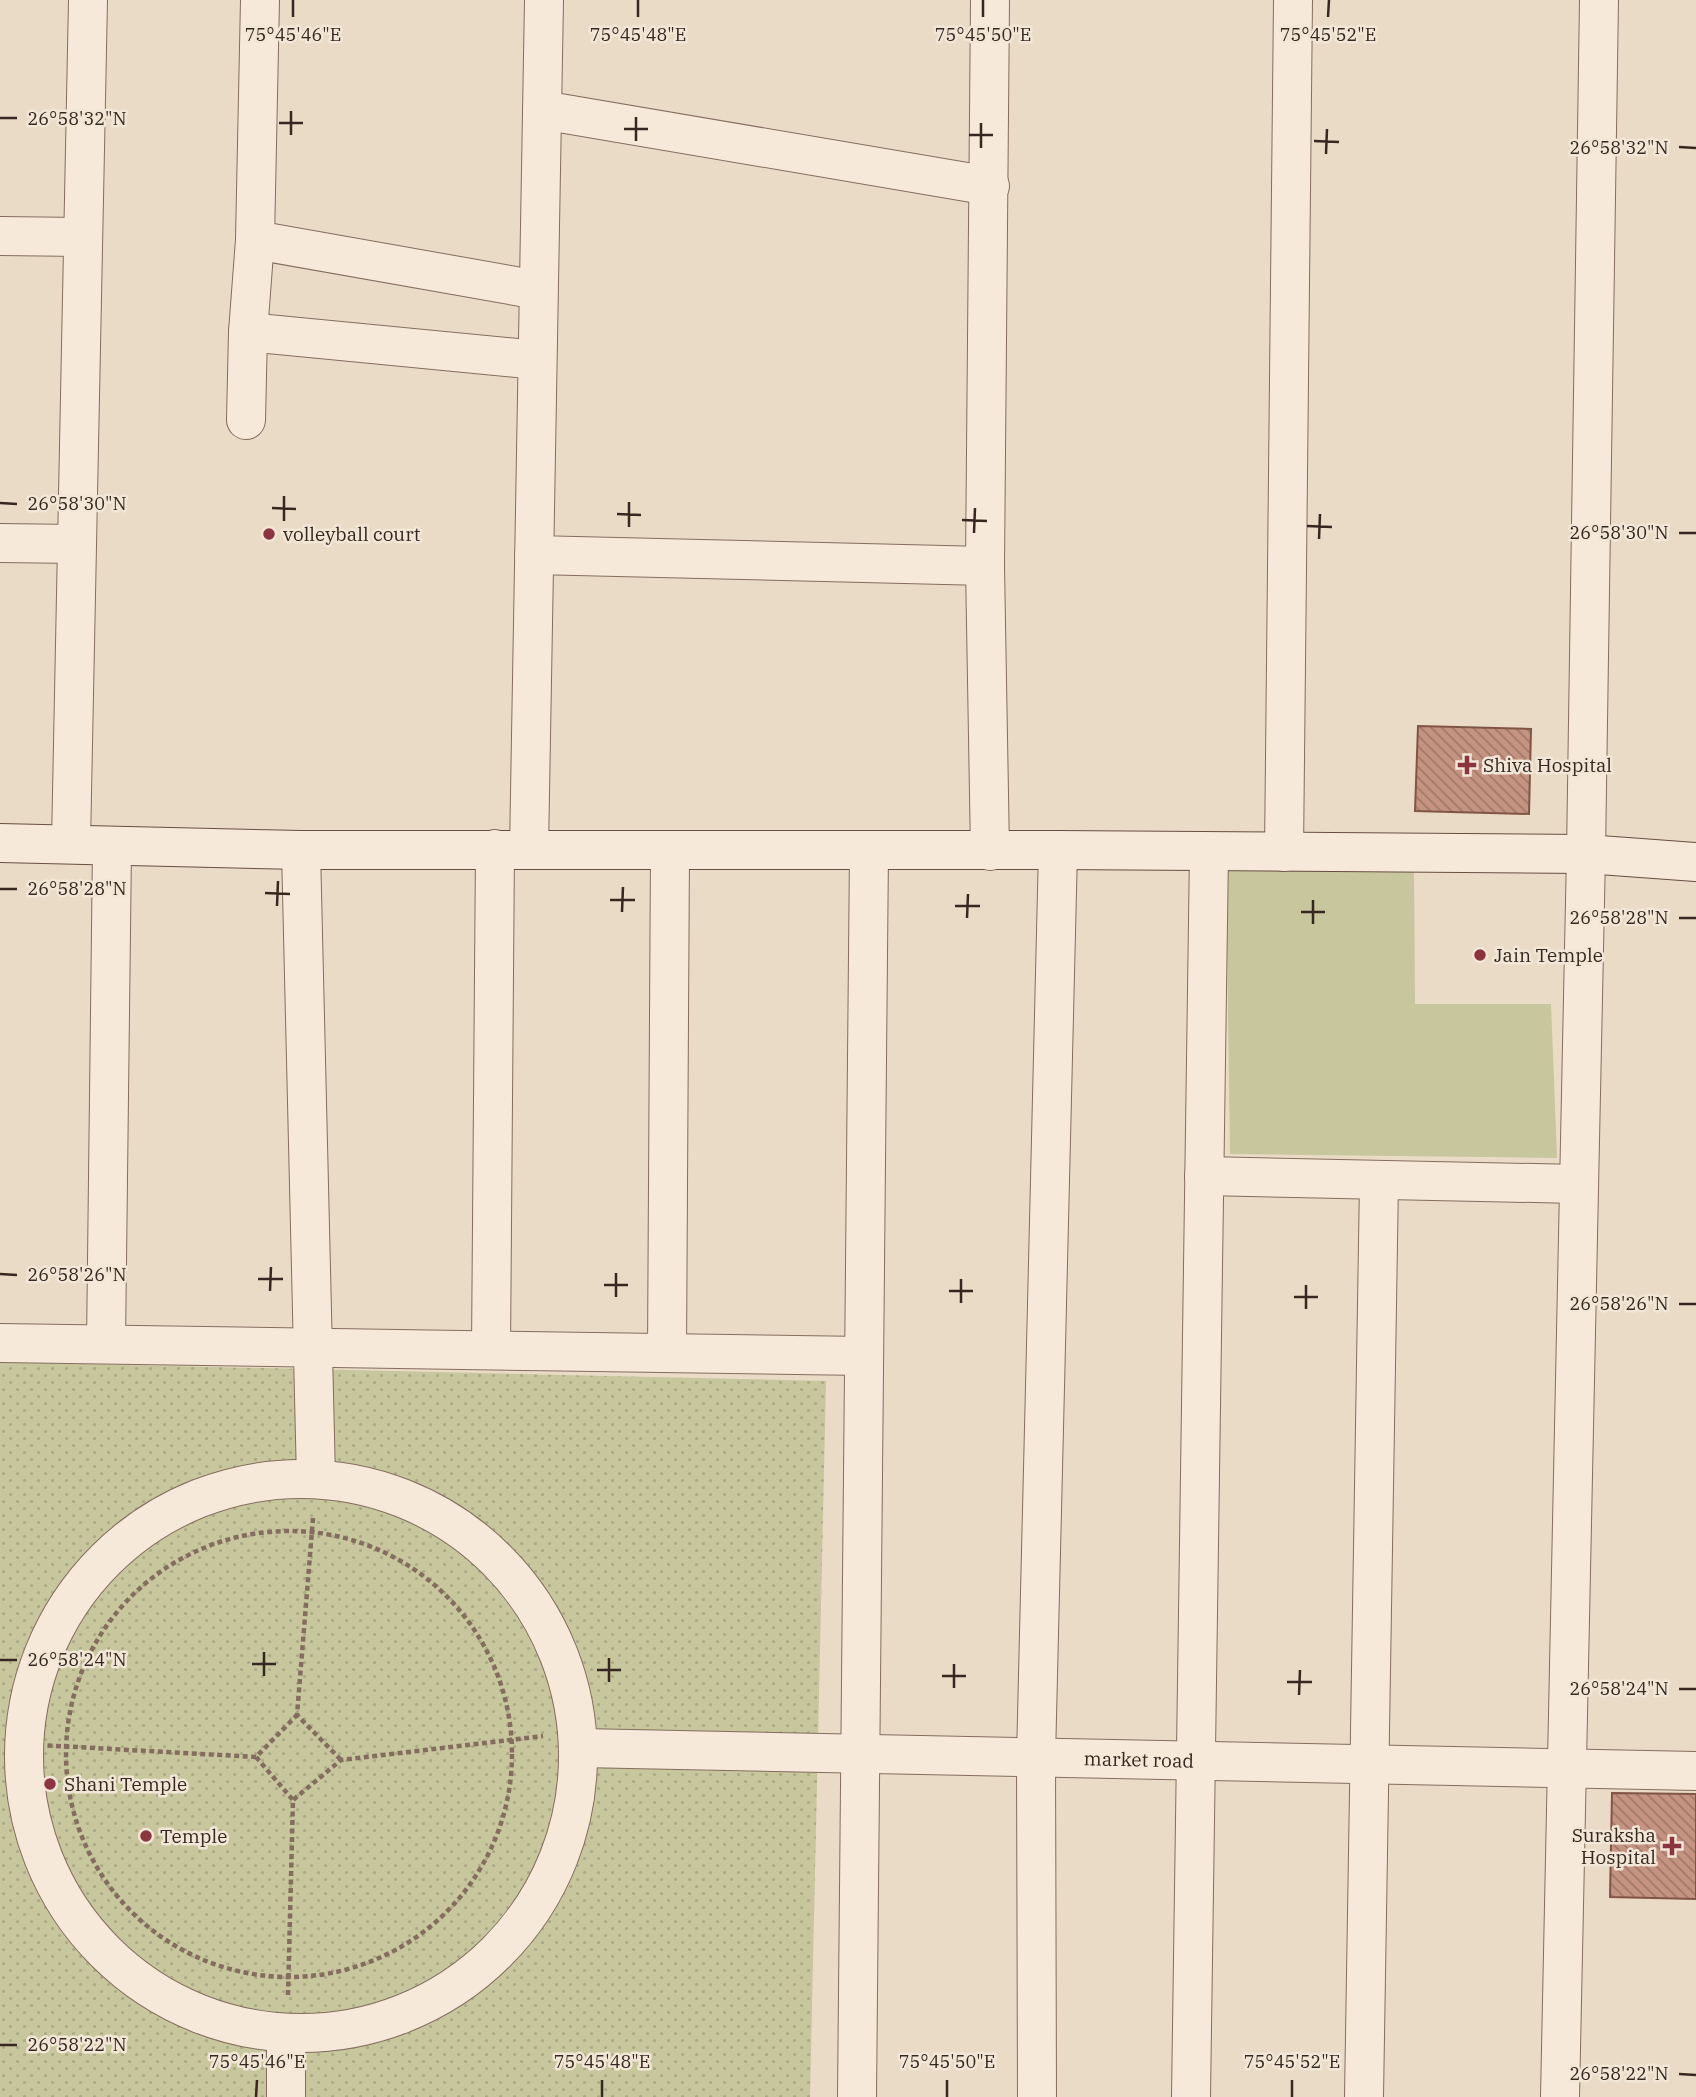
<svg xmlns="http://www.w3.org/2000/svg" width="1696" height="2097" viewBox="0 0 1696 2097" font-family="'IBM Plex Serif',serif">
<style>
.grass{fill:url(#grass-dots)}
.park{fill:#c7c69c}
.building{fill:url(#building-back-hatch);stroke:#815546;stroke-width:2}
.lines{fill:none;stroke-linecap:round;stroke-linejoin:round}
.street-casing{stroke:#846d5e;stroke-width:40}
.secondary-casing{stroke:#664e41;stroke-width:40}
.path{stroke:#846d5e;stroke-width:4.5;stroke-dasharray:5 3.5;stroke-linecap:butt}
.street{stroke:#f6e9da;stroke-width:38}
.secondary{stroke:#f6e9da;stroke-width:38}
.ticks{fill:none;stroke:#362820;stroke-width:2.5}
.poi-dot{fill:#8d3441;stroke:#f2e6d6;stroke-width:2.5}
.labels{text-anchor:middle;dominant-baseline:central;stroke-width:5;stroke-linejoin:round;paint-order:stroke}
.poi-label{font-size:19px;fill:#362820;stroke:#f2e6d6;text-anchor:start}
.street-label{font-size:19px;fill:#362820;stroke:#f2e6d6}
.ticks-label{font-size:18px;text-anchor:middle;fill:#362820;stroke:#f2e6d6;stroke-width:5;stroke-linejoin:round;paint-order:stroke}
</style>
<defs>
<pattern id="grass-dots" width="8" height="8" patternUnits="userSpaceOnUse" patternTransform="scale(1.75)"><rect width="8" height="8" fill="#c7c69c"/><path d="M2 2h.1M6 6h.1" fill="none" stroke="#acaa86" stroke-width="1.8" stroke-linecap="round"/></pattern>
<pattern id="building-back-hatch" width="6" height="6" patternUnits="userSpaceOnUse" patternTransform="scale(1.75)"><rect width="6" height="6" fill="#c59381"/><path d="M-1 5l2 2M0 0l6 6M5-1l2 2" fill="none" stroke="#a17869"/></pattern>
</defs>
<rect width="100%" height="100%" fill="#eadbc7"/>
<polygon class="grass" points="0,1362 826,1381 810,2097 0,2097"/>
<polygon class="park" points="1226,865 1414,865 1415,1004 1551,1004 1557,1158 1230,1154"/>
<g class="building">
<polygon points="1418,726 1531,729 1529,814 1415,811"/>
<polygon points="1612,1793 1696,1794 1696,1899 1610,1897"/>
</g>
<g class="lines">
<g class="street-casing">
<g id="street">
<polyline points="990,0 985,566 990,851"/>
<polyline points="542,110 990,186"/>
<polyline points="0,236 83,237"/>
<polyline points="255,240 260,0"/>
<polyline points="248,332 537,360"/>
<polyline points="246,420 248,332 255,240 538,290"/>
<polyline points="0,543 77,544"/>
<polyline points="534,555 985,566"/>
<polyline points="71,843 88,0"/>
<polyline points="301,850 316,1479"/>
<polyline points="529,850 544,0"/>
<polyline points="1284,852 1293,0"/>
<polyline points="1204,1176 1578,1184"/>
<polyline points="0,1343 864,1356"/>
<polyline points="106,1344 112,847"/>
<polyline points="491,1350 495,849"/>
<polyline points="667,1353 670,850"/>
<circle cx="301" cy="1756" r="277"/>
<path id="s1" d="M581,1748l1115,23"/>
<polyline points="286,2034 286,2097"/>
<polyline points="857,2097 869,851"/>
<polyline points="1037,2097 1036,1758 1058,850"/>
<polyline points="1191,2097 1209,852"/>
<polyline points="1364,2097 1379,1182"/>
<polyline points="1560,2097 1586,854 1599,0"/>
</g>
</g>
<g class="secondary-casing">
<polyline id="secondary" points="0,843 301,850 1058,850 1586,854 1696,862"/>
</g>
<g class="path">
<polyline points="313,1518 297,1715 341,1760"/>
<circle cx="289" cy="1754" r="223"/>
<polyline points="22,1744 256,1757 297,1715"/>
<polyline points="256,1757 293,1800"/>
<polyline points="288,1995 293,1800 341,1760 543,1736"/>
</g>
<use href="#street" class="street"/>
<use href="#secondary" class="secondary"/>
</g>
<path class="ticks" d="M293,17v-17M638,17v-17M983,17v-17M1328,17l1,-17M0,118h17M279,123h24M624,129h24M291,135v-24M969,135h24M636,141v-24M1314,141l25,1M1679,147l17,1M981,148v-25M1326,154l1,-25M0,503l17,1M272,508l24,1M617,514l24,1M962,520l25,1M284,521v-25M1307,526l25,1M629,527v-25M974,533l1,-25M1679,533h17M1319,539l1,-25M0,889h17M265,893l25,1M610,900h25M277,906l1,-25M955,906h25M622,912l1,-25M1301,912h24M967,918l1,-24M1679,918h17M1313,924v-24M0,1274l17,1M258,1279h25M604,1285h24M270,1291l1,-24M949,1291h24M616,1297v-24M1294,1297h24M961,1303v-24M1679,1304h17M1306,1309v-24M0,1660h17M252,1664h24M597,1670h24M264,1676v-24M942,1676h24M609,1682v-24M1287,1682h25M954,1688v-24M1679,1689h17M1299,1695l1,-25M0,2045h17M1679,2074l17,1M256,2097l1,-17M602,2097v-17M947,2097v-17M1292,2097v-17"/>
<g class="poi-dot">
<circle cx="269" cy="534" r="7"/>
<path d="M1463.5 754.5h7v7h7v7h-7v7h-7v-7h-7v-7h7z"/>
<circle cx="1480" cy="955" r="7"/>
<circle cx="50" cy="1784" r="7"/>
<circle cx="146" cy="1836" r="7"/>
<path d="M1668.5 1835.5h7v7h7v7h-7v7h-7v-7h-7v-7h7z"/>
</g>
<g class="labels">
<g class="poi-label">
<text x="283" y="534">volleyball court</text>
<text x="1483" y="765">Shiva Hospital</text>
<text x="1494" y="955">Jain Temple</text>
<text x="64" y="1784">Shani Temple</text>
<text x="1656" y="1835" text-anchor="end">Suraksha<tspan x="1656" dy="22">Hospital</tspan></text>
<text x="160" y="1836">Temple</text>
</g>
<g class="street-label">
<text stroke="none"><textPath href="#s1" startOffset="558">market road</textPath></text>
</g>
</g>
<g class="ticks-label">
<text x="293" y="41">75°45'46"E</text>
<text x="638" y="41">75°45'48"E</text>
<text x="983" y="41">75°45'50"E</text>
<text x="1328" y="41">75°45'52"E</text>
<text x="77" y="125">26°58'32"N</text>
<text x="1619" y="154">26°58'32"N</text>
<text x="77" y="510">26°58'30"N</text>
<text x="1619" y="539">26°58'30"N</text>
<text x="77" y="895">26°58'28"N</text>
<text x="1619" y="924">26°58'28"N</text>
<text x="77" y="1281">26°58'26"N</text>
<text x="1619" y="1310">26°58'26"N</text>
<text x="77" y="1666">26°58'24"N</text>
<text x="1619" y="1695">26°58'24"N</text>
<text x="77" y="2051">26°58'22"N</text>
<text x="257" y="2068">75°45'46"E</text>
<text x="602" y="2068">75°45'48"E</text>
<text x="947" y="2068">75°45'50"E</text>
<text x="1292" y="2068">75°45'52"E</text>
<text x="1619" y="2080">26°58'22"N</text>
</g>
</svg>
